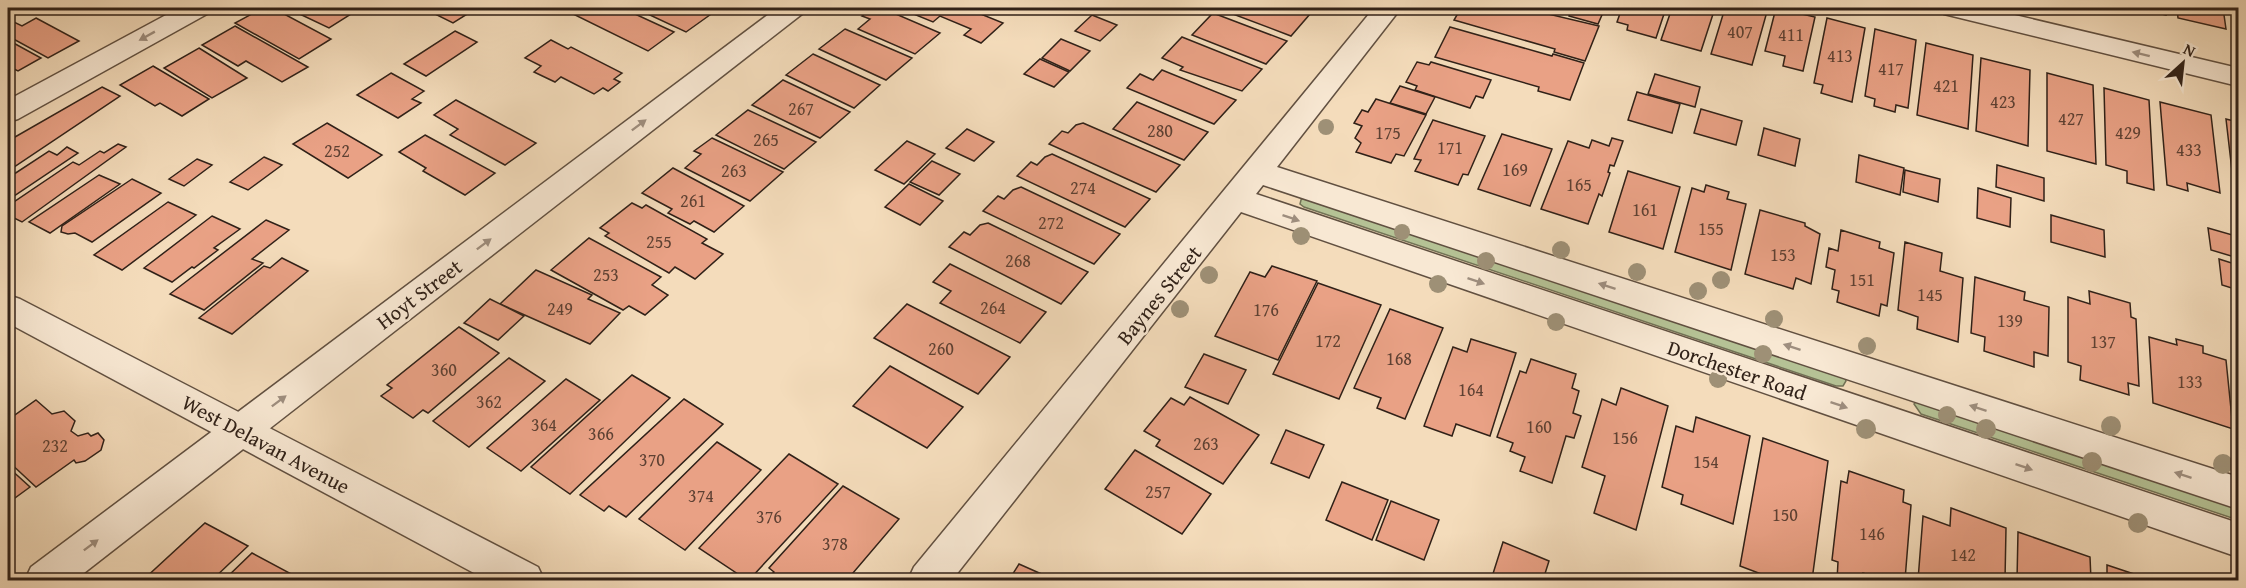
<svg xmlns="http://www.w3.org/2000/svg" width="2246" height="588" viewBox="0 0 2246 588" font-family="'Gentium Book Plus',serif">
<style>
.green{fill:#b5c295;stroke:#727256;stroke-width:1.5}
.building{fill:#e9a185;stroke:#302118;stroke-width:1.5}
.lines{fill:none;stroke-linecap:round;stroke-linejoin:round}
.minor-casing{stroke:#615041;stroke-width:3}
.tertiary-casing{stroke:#615041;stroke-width:3}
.minor{fill:#f8e8d3;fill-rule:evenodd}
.tertiary{fill:#f8e8d3;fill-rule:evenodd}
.tree{fill:#9e9076}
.oneway{fill:#9e8e7f}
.labels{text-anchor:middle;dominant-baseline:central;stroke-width:5;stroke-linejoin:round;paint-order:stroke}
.number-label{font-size:18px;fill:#5e4133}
.street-label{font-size:21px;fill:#302118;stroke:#f8e8d3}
</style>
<rect width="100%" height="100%" fill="#f4dcbb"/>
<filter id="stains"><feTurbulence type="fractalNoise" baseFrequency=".00333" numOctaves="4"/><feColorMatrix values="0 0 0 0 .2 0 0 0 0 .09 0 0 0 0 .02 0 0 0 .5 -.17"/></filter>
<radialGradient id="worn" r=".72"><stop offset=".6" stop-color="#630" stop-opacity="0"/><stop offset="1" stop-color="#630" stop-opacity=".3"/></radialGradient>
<g class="green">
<polygon points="1304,197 1844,376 1846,381 1843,386 1836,386 1304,207 1300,204 1301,200"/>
<polygon points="1923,399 2238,504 2238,520 1921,414 1914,404 1917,400"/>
</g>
<g class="building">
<polygon points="263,8 273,8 331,39 299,59 235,23"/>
<polygon points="287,8 349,8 356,11 329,28"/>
<polygon points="423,8 477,8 453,23"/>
<polygon points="573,8 622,8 674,32 648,51 567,11"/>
<polygon points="635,8 703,8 714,12 686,32"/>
<polygon points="873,8 882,8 940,33 915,54 858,29 870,19 862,16"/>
<polygon points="899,8 966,8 1003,23 981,43 964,35 971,29 940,16 933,22"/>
<polygon points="1111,8 1135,8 1128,14"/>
<polygon points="1217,8 1292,8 1310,14 1291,36"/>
<polygon points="1461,8 1523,8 1599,26 1585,61 1554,52 1555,49 1454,20"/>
<polygon points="1551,8 1605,8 1598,24 1569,16 1570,13"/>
<polygon points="1622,8 1666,8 1656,38 1627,30 1628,25 1617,22"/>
<polygon points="1672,8 1715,8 1701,51 1661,40"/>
<polygon points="1725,8 1768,8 1752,65 1711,54"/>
<polygon points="1776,8 1815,17 1803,71 1783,66 1785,56 1765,51"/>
<polygon points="2136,8 2166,8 2166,15"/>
<polygon points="2177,8 2223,8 2226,29 2178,18"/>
<polygon points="1213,13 1287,41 1266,64 1192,35"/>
<polygon points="1092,15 1117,25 1100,41 1075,31"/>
<polygon points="36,18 79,41 48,58 8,36 8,25 14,22 22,26"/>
<polygon points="1827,18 1865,28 1852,102 1821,93 1823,85 1814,83"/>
<polygon points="235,26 308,67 282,82 246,61 238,66 202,45"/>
<polygon points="1450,27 1552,56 1553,54 1584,63 1570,100 1538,91 1539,87 1435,57"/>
<polygon points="845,29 912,58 886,80 819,49"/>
<polygon points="1875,29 1916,40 1908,108 1896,105 1895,112 1874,106 1875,99 1865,96"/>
<polygon points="455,31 477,42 426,76 404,64"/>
<polygon points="1182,37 1262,69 1242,91 1180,70 1183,67 1162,58"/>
<polygon points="1061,39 1090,51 1070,71 1042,58"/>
<polygon points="8,40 41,58 18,71 8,66"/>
<polygon points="551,40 568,49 571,47 622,73 614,79 620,82 608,91 603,88 594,94 561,77 555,82 534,72 541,66 525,58"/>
<polygon points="1926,43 1973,55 1968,129 1917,115"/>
<polygon points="199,48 247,78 212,98 164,68"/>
<polygon points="813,54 880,85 854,108 786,75"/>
<polygon points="1981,58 2030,70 2028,146 1976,131"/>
<polygon points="1040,59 1069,72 1054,87 1024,74"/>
<polygon points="1417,62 1429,65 1431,62 1491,80 1483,98 1476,96 1470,108 1415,90 1417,86 1406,82"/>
<polygon points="153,66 209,99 182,116 160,103 155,106 120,85"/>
<polygon points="1162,70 1236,100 1214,124 1127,88 1140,74 1153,80"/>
<polygon points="391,73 424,91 412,99 421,103 398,118 357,95"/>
<polygon points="2047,73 2093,85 2096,164 2047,151"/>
<polygon points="1655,74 1700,87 1695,107 1648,94"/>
<polygon points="783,80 850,112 820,138 752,105"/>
<polygon points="1400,86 1435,97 1426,114 1390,103"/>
<polygon points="102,87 120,96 8,171 8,141"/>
<polygon points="2104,88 2149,100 2154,190 2127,183 2127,171 2106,165"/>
<polygon points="1637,92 1680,104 1672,133 1628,120"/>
<polygon points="1376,99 1426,115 1404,156 1396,154 1391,163 1356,152 1361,143 1355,138 1362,126 1354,123 1362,110 1368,112"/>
<polygon points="456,100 536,143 505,165 450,135 458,129 434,115"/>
<polygon points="1137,102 1208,132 1184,160 1113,129"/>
<polygon points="2160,102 2211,115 2220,193 2187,183 2188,191 2167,185"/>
<polygon points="1701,109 1742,121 1736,145 1694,133"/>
<polygon points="748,110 816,142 784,169 716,135"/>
<polygon points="2226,119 2238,122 2238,198 2235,197"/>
<polygon points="1433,120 1485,136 1468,175 1463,174 1458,185 1415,171 1421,160 1414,159"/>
<polygon points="327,123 382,155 348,178 293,144"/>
<polygon points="1083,123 1180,165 1156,192 1049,144 1062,131 1068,133 1076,125"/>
<polygon points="1764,128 1800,139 1795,166 1758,155"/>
<polygon points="967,129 994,142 974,161 946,148"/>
<polygon points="1502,134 1552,149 1530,206 1478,189"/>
<polygon points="425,135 495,173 465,195 423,171 426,168 399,152"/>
<polygon points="712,138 783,172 750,201 685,168 701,154 694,151"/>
<polygon points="1612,138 1623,141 1614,166 1610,165 1608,172 1610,173 1602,196 1599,194 1588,224 1541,209 1568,141 1589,148 1592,140 1609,146"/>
<polygon points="907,141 935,154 904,184 875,170"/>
<polygon points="118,144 126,147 22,222 8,215 8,206 73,162 79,165 100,151 104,153"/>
<polygon points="67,147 78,153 8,200 8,178 49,151 57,155"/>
<polygon points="1052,154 1150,199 1125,227 1017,176 1031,162 1037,165 1045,157"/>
<polygon points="1859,155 1904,168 1900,195 1856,182"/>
<polygon points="264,157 282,165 248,190 230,182"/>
<polygon points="197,159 212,165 184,186 169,179"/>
<polygon points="932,161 960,174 939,195 910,182"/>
<polygon points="1997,165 2044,178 2044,201 1996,187"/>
<polygon points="673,168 744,206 714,232 694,221 690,224 668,213 672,209 642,193"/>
<polygon points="1905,170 1940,179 1938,202 1903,192"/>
<polygon points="1628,171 1680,187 1663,249 1609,232"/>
<polygon points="99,175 120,184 50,233 29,222"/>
<polygon points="132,179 161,193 92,242 75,233 68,234 61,232 62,226"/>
<polygon points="909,184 943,201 920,225 885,207"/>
<polygon points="1706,185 1729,192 1727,199 1746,204 1731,270 1675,252 1692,188 1704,192"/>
<polygon points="1021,187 1120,234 1094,264 983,211 998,196 1004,199 1013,190"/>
<polygon points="1978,188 2011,198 2010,227 1977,218"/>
<polygon points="168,202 196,215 122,270 94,255"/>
<polygon points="632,203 642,208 646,205 707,239 702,243 723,254 695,279 675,267 669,273 605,236 609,233 600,228"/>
<polygon points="1760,210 1805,223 1805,226 1820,234 1811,284 1796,278 1793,289 1745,274"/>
<polygon points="2051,215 2104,230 2105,257 2051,242"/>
<polygon points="212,216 240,229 214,248 218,250 194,268 192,267 172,282 144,268"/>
<polygon points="266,220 289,230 252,259 263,263 204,310 170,294"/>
<polygon points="988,223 1088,272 1061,304 949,247 964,232 970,235 980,225"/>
<polygon points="2208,228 2236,236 2238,258 2211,250"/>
<polygon points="1841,230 1880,242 1879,248 1894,253 1887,306 1881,304 1879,316 1837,302 1839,291 1832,289 1835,270 1826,267 1829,248 1838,251"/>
<polygon points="589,238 661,277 652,285 668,295 645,315 629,306 623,310 551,270"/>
<polygon points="1905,242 1942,253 1940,271 1963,278 1958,342 1917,329 1918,317 1898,310"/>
<polygon points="282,258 308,271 232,334 199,318 264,266 270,268"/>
<polygon points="2219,259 2238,265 2238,290 2222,285"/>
<polygon points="950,264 1046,312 1020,343 940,303 951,291 933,282"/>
<polygon points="1272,266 1317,281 1278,360 1215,336 1250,272 1265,277"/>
<polygon points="536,270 592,295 588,299 620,313 590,344 500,304"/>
<polygon points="1975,277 2025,292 2024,300 2049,307 2048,356 2034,352 2034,367 1984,351 1985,337 1971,333"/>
<polygon points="1318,283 1381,305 1339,399 1273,374"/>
<polygon points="2089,291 2130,303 2131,317 2136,319 2139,386 2128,383 2129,395 2080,380 2081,366 2068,362 2068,297 2090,304"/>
<polygon points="490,299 524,316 498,340 464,323"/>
<polygon points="907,304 1010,357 978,394 874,338"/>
<polygon points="1390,309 1443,328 1405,419 1377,408 1381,398 1354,388"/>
<polygon points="459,327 499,353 428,413 423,410 413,418 381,396 392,388 387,385"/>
<polygon points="2149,337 2177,345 2176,339 2203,346 2203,353 2226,360 2233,429 2153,403"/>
<polygon points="1471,339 1516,353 1490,436 1456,424 1452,436 1424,426 1453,347 1467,352"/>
<polygon points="1204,354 1246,370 1228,404 1185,387"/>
<polygon points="509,358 545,381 469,447 433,421"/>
<polygon points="1531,359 1576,374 1572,388 1579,391 1573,413 1581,416 1574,438 1566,436 1552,483 1520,471 1525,457 1510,451 1513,443 1497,437 1520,371 1526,373"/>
<polygon points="890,366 963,407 927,448 853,406"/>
<polygon points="632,375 670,398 570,494 531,467"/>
<polygon points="566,379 600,400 521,471 487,448"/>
<polygon points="1621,388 1668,406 1636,530 1594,513 1605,476 1582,467 1602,399 1616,405"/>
<polygon points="1190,397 1259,435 1223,484 1156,446 1160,440 1144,431 1171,398 1184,405"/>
<polygon points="684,399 723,424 626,517 609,506 604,511 580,495"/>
<polygon points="36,400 52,414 64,411 75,421 71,431 78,436 88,433 91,436 98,433 104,440 101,450 85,461 76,463 74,460 36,487 8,461 8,420"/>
<polygon points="1696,417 1750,436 1733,524 1681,504 1683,495 1662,487 1676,426 1693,432"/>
<polygon points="1286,430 1324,445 1309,478 1271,463"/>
<polygon points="1763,438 1828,461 1812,580 1777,580 1740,566"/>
<polygon points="717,442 761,470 685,550 639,519"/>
<polygon points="1135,450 1211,494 1182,534 1105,489"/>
<polygon points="789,454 838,484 749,580 747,580 699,548"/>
<polygon points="8,467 30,487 8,503"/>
<polygon points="1849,471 1904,490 1903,502 1911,505 1905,580 1884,580 1863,573 1862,580 1837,580 1838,562 1832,560 1841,481 1847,483"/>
<polygon points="1342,482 1388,500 1372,540 1326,520"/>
<polygon points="843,486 899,519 847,580 766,580 774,572 769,568"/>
<polygon points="1391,501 1439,520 1424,560 1376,540"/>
<polygon points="1951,508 2006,528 2005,580 1918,580 1923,516 1950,526"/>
<polygon points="205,523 248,546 212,580 143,580"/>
<polygon points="2018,532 2090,557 2091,580 2017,580"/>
<polygon points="1503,542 1549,561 1543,580 1491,580"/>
<polygon points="252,553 297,577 293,580 224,580"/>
<polygon points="1019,564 1055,580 1009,580"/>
<polygon points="2107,565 2152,580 2107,580"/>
</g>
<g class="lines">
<g class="minor-casing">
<g id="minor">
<polygon points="179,8 211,8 207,14 18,119 8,122 8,100"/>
<polygon points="777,8 806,8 802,14 75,580 25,580 31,567"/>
<polygon points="1374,8 1401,8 1277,167 2238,477 2238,509 1263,185 1256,194 2238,523 2238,557 1241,212 952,580 908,580 914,567"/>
<polygon points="1940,8 1985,8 2238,68 2238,86 1944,14"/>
</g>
</g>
<g class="tertiary-casing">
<polygon id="tertiary" points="8,295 20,299 538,567 544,580 487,580 8,323"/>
</g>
<use href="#minor" class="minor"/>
<use href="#tertiary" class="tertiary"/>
</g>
<g class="tree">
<circle cx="1326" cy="127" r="8"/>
<circle cx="1402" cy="232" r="8"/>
<circle cx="1301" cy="236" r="9"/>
<circle cx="1561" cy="250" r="9"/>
<circle cx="1486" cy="261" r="9"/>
<circle cx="1637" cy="272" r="9"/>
<circle cx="1209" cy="275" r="9"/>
<circle cx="1721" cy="280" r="9"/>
<circle cx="1438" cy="284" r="9"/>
<circle cx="1698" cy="291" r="9"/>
<circle cx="1180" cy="309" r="9"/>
<circle cx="1774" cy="319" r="9"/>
<circle cx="1556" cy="322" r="9"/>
<circle cx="1867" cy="346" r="9"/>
<circle cx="1763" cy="354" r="9"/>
<circle cx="1718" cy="379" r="9"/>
<circle cx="1947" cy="415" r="9"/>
<circle cx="2111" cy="426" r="10"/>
<circle cx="1866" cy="429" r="10"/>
<circle cx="1986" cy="429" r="10"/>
<circle cx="2092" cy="462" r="10"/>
<circle cx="2223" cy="464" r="10"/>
<circle cx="2138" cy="523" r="10"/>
</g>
<defs><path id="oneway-solid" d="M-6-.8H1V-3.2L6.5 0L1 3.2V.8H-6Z" transform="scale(1.5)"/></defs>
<g class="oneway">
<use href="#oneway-solid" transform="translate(147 36) rotate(151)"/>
<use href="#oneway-solid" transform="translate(2141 54) rotate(-166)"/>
<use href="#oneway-solid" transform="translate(639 125) rotate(-37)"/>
<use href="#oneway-solid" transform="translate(1291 218) rotate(19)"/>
<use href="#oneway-solid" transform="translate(484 244) rotate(-37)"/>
<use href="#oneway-solid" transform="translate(1476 281) rotate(19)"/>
<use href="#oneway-solid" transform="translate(1607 286) rotate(-162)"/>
<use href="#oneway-solid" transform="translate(1792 347) rotate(-162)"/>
<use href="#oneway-solid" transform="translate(279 401) rotate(-37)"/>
<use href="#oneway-solid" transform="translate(1839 405) rotate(19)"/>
<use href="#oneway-solid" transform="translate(1978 408) rotate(-162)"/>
<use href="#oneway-solid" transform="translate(2024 467) rotate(19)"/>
<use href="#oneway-solid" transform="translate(2183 475) rotate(-162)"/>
<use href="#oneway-solid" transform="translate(91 545) rotate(-37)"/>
</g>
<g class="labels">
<g class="number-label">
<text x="1740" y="31">407</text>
<text x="1791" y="34">411</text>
<text x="1840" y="55">413</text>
<text x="1891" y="68">417</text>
<text x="1946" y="85">421</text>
<text x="2003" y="101">423</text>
<text x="801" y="108">267</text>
<text x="2071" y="118">427</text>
<text x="1160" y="130">280</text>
<text x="1388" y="132">175</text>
<text x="2128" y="132">429</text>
<text x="766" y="139">265</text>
<text x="1450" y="147">171</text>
<text x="2189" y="149">433</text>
<text x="337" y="150">252</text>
<text x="1515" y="169">169</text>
<text x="734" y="170">263</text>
<text x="1579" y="184">165</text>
<text x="1083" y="187">274</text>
<text x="693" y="200">261</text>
<text x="1645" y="209">161</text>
<text x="1051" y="222">272</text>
<text x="1711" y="228">155</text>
<text x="659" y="241">255</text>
<text x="1783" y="254">153</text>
<text x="1018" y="260">268</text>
<text x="606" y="274">253</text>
<text x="1862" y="279">151</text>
<text x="1930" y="294">145</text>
<text x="993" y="307">264</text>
<text x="560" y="308">249</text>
<text x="1266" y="309">176</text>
<text x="2010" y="320">139</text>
<text x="1328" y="340">172</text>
<text x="2103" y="341">137</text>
<text x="941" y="348">260</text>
<text x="1399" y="358">168</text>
<text x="444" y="369">360</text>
<text x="2190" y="381">133</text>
<text x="1471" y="389">164</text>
<text x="489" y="401">362</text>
<text x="544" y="424">364</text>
<text x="1539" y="426">160</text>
<text x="601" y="433">366</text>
<text x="1625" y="437">156</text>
<text x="1206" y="443">263</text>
<text x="55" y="445">232</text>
<text x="652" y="459">370</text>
<text x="1706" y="461">154</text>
<text x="1158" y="491">257</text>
<text x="701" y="495">374</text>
<text x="1785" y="514">150</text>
<text x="769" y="516">376</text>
<text x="1872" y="533">146</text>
<text x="835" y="543">378</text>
<text x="1963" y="554">142</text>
</g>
<g class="street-label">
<text transform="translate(419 294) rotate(-37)">Hoyt Street</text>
<text transform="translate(1159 295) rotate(-51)">Baynes Street</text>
<text transform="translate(1737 370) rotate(19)">Dorchester Road</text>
<text transform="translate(266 444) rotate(28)">West Delavan Avenue</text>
</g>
</g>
<rect width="2246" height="588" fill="none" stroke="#f4dcbb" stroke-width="30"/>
<rect x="9" y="9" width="2228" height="570" fill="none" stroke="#302118" stroke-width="3"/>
<rect x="15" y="15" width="2216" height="558" fill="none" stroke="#302118" stroke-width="1.5"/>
<g transform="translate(2183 63) rotate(27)" stroke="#f8e8d3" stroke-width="4.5" paint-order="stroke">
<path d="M0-4.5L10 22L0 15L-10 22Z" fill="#302118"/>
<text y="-9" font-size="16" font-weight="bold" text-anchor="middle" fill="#302118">N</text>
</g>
<rect width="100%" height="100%" filter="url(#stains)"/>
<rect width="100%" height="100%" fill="url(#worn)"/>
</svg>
